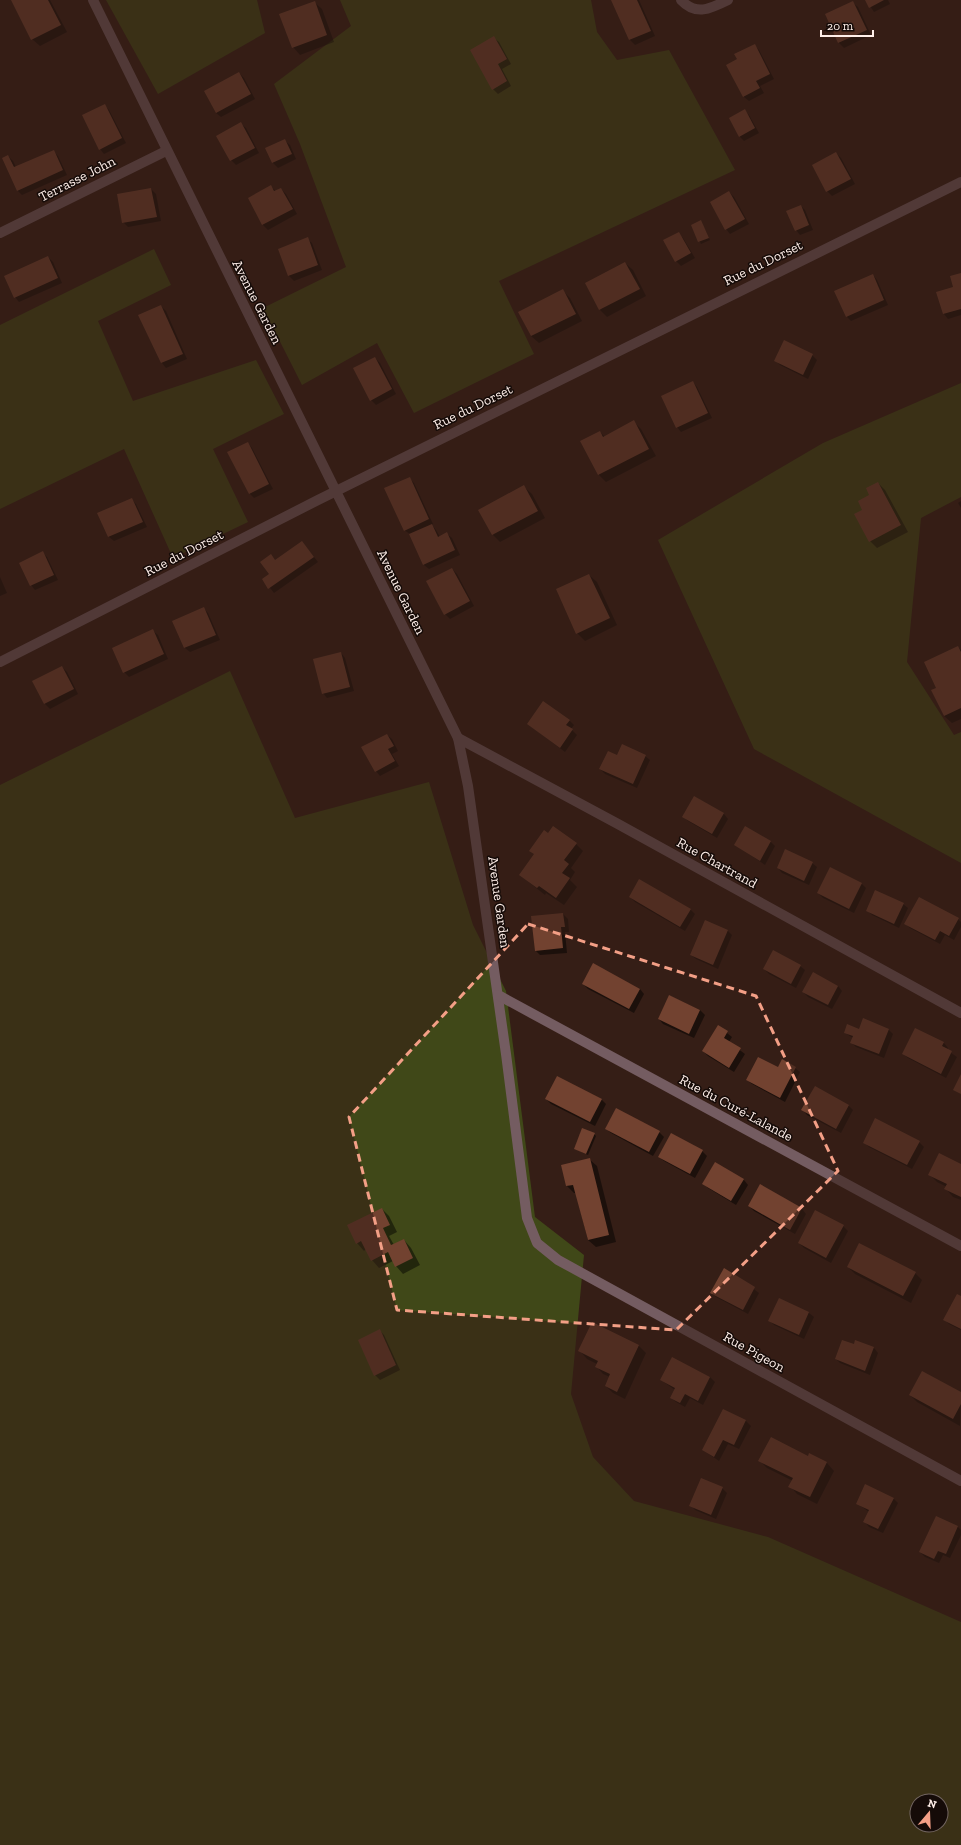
<svg xmlns="http://www.w3.org/2000/svg" width="961" height="1845" viewBox="0 0 961 1845" font-family="'Zilla Slab',serif">
<style>
.green{fill:#404818;fill-rule:evenodd}
.shadow{fill:#0007}
.building{fill:#724230}
.lines{fill:none;stroke-linecap:round;stroke-linejoin:round}
.minor{stroke:#745c61;stroke-width:10}
.marked{fill:none;stroke:#f39f86;stroke-width:3;stroke-dasharray:8 5;stroke-linejoin:round}
.labels{text-anchor:middle;dominant-baseline:central;stroke-width:3;stroke-linejoin:round;paint-order:stroke}
.street-label{font-size:14px;fill:#ffefe9;stroke:#150b08}
</style>
<rect width="100%" height="100%" fill="#351e16"/>
<g class="green">
<polygon points="106,0 257,0 265,33 158,94"/>
<polygon points="340,0 591,0 597,32 617,60 669,50 735,170 499,281 534,354 414,413 377,343 302,385 263,308 346,267 300,144 274,84 351,26"/>
<polygon points="154,249 171,285 98,321 133,401 256,360 284,414 213,449 248,522 173,558 124,449 0,509 0,325"/>
<polygon points="961,383 961,497 921,518 907,662 954,735 961,732 961,863 754,749 658,540 823,443"/>
<path d="M230,671l65,147 134,-36 44,143 33,66 29,226 49,38 -13,139 22,63 41,44 134,36 193,85v223h-961v-1060zM917,1801h24v24h-24z"/>
</g>
<g class="shadow">
<polygon points="12,0 50,0 67,32 40,46 32,39"/>
<polygon points="612,0 639,0 655,36 635,45 630,40"/>
<polygon points="866,0 888,0 890,4 874,12"/>
<polygon points="314,2 322,9 334,42 300,55 293,47"/>
<polygon points="853,3 858,7 871,35 844,48 839,43 826,15"/>
<polygon points="494,38 499,42 511,64 502,69 511,86 498,94 493,89"/>
<polygon points="754,45 759,50 774,79 760,86 764,93 749,101 744,97 727,65 738,59"/>
<polygon points="239,73 244,78 255,99 221,117 216,113"/>
<polygon points="104,105 109,110 126,143 104,154 100,149"/>
<polygon points="744,110 749,115 759,133 744,141 739,136"/>
<polygon points="241,124 246,128 259,153 236,165 231,160"/>
<polygon points="285,141 290,145 296,159 278,168 273,163 267,149"/>
<polygon points="53,151 58,156 67,175 22,195 17,190 8,156 13,161 16,167"/>
<polygon points="836,153 841,158 855,184 832,196 827,191"/>
<polygon points="271,187 276,191 281,189 286,194 297,214 268,230 263,225 249,198"/>
<polygon points="151,189 156,194 161,221 128,227 123,222"/>
<polygon points="729,192 734,197 749,224 730,234 726,229"/>
<polygon points="801,206 805,210 813,230 800,235 796,230"/>
<polygon points="701,221 710,240 701,244 692,225"/>
<polygon points="678,233 683,238 695,258 681,266 676,261"/>
<polygon points="307,239 312,243 322,270 294,281 289,276 279,249"/>
<polygon points="48,257 53,262 62,283 19,302 15,297"/>
<polygon points="625,263 633,270 646,296 607,317 600,310"/>
<polygon points="961,274 961,315 948,319 944,314 938,293 954,288"/>
<polygon points="873,275 877,280 888,305 851,321 847,317"/>
<polygon points="563,291 570,298 582,321 539,343 531,336 519,313"/>
<polygon points="161,306 166,311 187,359 166,368 162,363 139,316"/>
<polygon points="812,355 817,360 808,379 780,365 775,360"/>
<polygon points="375,358 380,363 396,394 376,405 371,400"/>
<polygon points="693,382 697,387 712,418 681,432 677,427"/>
<polygon points="634,422 641,429 656,456 606,482 599,475 581,442 600,432 605,437"/>
<polygon points="248,443 252,448 273,489 254,498 250,494"/>
<polygon points="409,478 414,483 433,524 432,525 436,530 440,537 447,534 452,538 460,555 429,569 424,565 410,534 404,530"/>
<polygon points="878,483 885,490 908,532 877,548 870,541 864,510"/>
<polygon points="524,487 532,494 545,518 500,542 493,535"/>
<polygon points="131,499 136,504 147,527 114,541 109,537 99,513"/>
<polygon points="961,501 961,508 958,503"/>
<polygon points="302,542 318,562 274,593 263,579 270,574 276,561"/>
<polygon points="43,553 47,557 58,580 35,590 31,585"/>
<polygon points="452,569 457,574 474,606 450,619 445,614 428,582"/>
<polygon points="589,575 597,582 617,625 585,641 577,633"/>
<polygon points="0,577 7,593 0,596"/>
<polygon points="204,609 208,613 220,640 190,652 185,648 174,622"/>
<polygon points="153,631 158,635 168,659 129,677 124,672"/>
<polygon points="958,647 961,650 961,719 952,723 944,716 932,691 938,688"/>
<polygon points="341,653 345,658 354,691 327,698 323,693"/>
<polygon points="62,667 67,672 78,694 50,709 45,704 33,682"/>
<polygon points="569,720 574,725 571,729 577,735 565,752 528,724"/>
<polygon points="387,735 392,739 398,751 392,754 399,766 380,776 376,771"/>
<polygon points="618,756 645,756 650,760 637,788 605,774 600,769"/>
<polygon points="695,797 724,814 728,819 717,838 688,821 684,817"/>
<polygon points="771,842 775,846 765,865 736,845"/>
<polygon points="576,844 583,851 571,868 575,872 570,880 577,887 564,905 546,893 545,895 520,875"/>
<polygon points="812,863 817,867 809,885 782,873 778,868"/>
<polygon points="862,884 866,888 854,913 823,898 818,893"/>
<polygon points="630,897 690,909 695,914 685,931 635,902"/>
<polygon points="903,904 908,908 899,928 872,915 867,910"/>
<polygon points="563,914 568,919 569,932 565,932 567,953 540,955 536,951"/>
<polygon points="958,919 961,922 961,927 954,940 945,935 940,944 910,928 906,924"/>
<polygon points="727,930 732,935 718,969 696,959 691,955"/>
<polygon points="800,966 805,970 796,988 769,974 764,969"/>
<polygon points="583,984 640,989 644,994 634,1013 588,989"/>
<polygon points="838,986 842,991 832,1009 808,997 803,992"/>
<polygon points="670,996 700,1010 705,1015 694,1038 663,1024 659,1019"/>
<polygon points="718,1026 732,1037 729,1042 745,1054 734,1072 708,1056 703,1051"/>
<polygon points="888,1029 893,1034 884,1058 856,1047 851,1042 853,1038 845,1033"/>
<polygon points="944,1043 948,1048 947,1050 957,1057 946,1078 908,1058 903,1054"/>
<polygon points="795,1068 800,1072 785,1102 752,1084 747,1080 778,1069"/>
<polygon points="815,1087 849,1106 853,1110 841,1133 807,1115 803,1110"/>
<polygon points="546,1099 601,1099 606,1104 595,1126 551,1104"/>
<polygon points="606,1129 659,1132 664,1137 653,1156 611,1133"/>
<polygon points="594,1134 596,1136 588,1155 575,1149"/>
<polygon points="864,1142 919,1142 924,1147 912,1169 869,1147"/>
<polygon points="702,1151 707,1156 695,1178 664,1161 659,1157"/>
<polygon points="589,1159 597,1166 616,1242 596,1247 588,1240 576,1193 574,1193 567,1186 562,1166"/>
<polygon points="715,1163 744,1180 748,1185 736,1205 708,1188 703,1183"/>
<polygon points="961,1165 961,1200 953,1197 946,1189 947,1187 937,1182 929,1174"/>
<polygon points="761,1186 802,1209 806,1214 795,1234 754,1211 749,1206"/>
<polygon points="382,1209 389,1216 397,1232 389,1236 394,1245 404,1240 411,1248 420,1265 403,1274 396,1266 393,1261 379,1268 372,1260 366,1249 364,1251 357,1243"/>
<polygon points="843,1226 848,1231 831,1263 804,1248 799,1243"/>
<polygon points="848,1267 915,1273 922,1280 911,1303 855,1274"/>
<polygon points="747,1284 759,1293 748,1314 716,1297 712,1293"/>
<polygon points="961,1297 961,1330 949,1324 945,1320"/>
<polygon points="780,1299 809,1313 814,1317 804,1339 774,1325 770,1321"/>
<polygon points="593,1324 639,1346 646,1353 625,1399 613,1393 606,1386 610,1377 603,1374 596,1366 597,1364 587,1359 580,1351"/>
<polygon points="380,1331 384,1335 400,1370 380,1380 375,1375"/>
<polygon points="854,1345 874,1348 878,1353 870,1375 840,1363 836,1359"/>
<polygon points="672,1358 710,1377 715,1382 703,1405 690,1398 685,1407 676,1402 671,1398 675,1390 661,1380"/>
<polygon points="961,1393 960,1426 917,1402 910,1395"/>
<polygon points="724,1410 746,1421 751,1426 739,1449 728,1444 719,1461 703,1450"/>
<polygon points="810,1454 827,1463 834,1471 817,1504 797,1494 790,1486 793,1481 767,1468 760,1461 808,1457"/>
<polygon points="722,1488 727,1493 716,1519 695,1510 691,1505"/>
<polygon points="893,1498 898,1503 883,1533 869,1527 865,1522 869,1512 857,1503"/>
<polygon points="936,1517 958,1527 961,1530 961,1535 950,1558 943,1555 939,1563 925,1557 920,1552"/>
</g>
<g class="building">
<polygon points="11,0 48,0 61,25 31,40"/>
<polygon points="611,0 637,0 651,31 629,40"/>
<polygon points="865,0 884,0 869,8"/>
<polygon points="315,1 327,35 292,48 279,14"/>
<polygon points="853,1 867,30 838,43 825,14"/>
<polygon points="494,36 507,59 498,64 507,81 492,90 470,50"/>
<polygon points="755,44 770,74 756,81 760,88 743,97 726,65 737,59 734,54"/>
<polygon points="239,72 251,94 216,113 204,91"/>
<polygon points="105,104 122,138 99,150 82,115"/>
<polygon points="745,109 755,128 739,137 729,118"/>
<polygon points="241,122 255,148 230,161 216,136"/>
<polygon points="285,139 292,154 272,163 265,148"/>
<polygon points="54,150 63,170 17,191 2,158 8,155 14,167"/>
<polygon points="836,152 851,179 826,192 812,165"/>
<polygon points="271,185 274,191 281,188 293,209 262,225 248,198"/>
<polygon points="151,188 157,217 122,223 117,194"/>
<polygon points="729,191 745,219 725,230 710,202"/>
<polygon points="801,205 809,225 795,231 786,211"/>
<polygon points="701,220 709,238 698,242 691,225"/>
<polygon points="679,232 691,253 675,262 663,240"/>
<polygon points="308,237 318,265 288,276 278,249"/>
<polygon points="48,256 58,278 14,298 4,276"/>
<polygon points="625,262 640,289 599,310 585,283"/>
<polygon points="961,273 961,309 943,314 936,292 953,287 950,276"/>
<polygon points="873,274 884,300 846,317 834,291"/>
<polygon points="563,289 576,314 531,336 518,312"/>
<polygon points="161,305 183,354 161,363 138,315"/>
<polygon points="784,340 813,354 803,375 774,361"/>
<polygon points="375,357 392,389 370,401 353,368"/>
<polygon points="693,381 708,413 676,428 661,396"/>
<polygon points="634,420 649,449 598,475 580,441 600,431 603,437"/>
<polygon points="248,442 269,484 249,494 227,452"/>
<polygon points="410,477 429,519 404,531 384,488"/>
<polygon points="878,482 901,525 869,542 854,514 862,510 858,501 869,495 866,488"/>
<polygon points="524,485 538,511 492,535 478,510"/>
<polygon points="132,498 143,522 108,537 97,513"/>
<polygon points="432,524 438,537 447,532 455,550 423,565 409,534"/>
<polygon points="302,541 314,557 268,589 262,579 269,574 260,562 271,554 275,560"/>
<polygon points="43,551 54,575 30,586 19,563"/>
<polygon points="452,568 470,601 444,615 426,581"/>
<polygon points="589,574 610,618 576,634 556,589"/>
<polygon points="204,607 216,635 184,648 172,621"/>
<polygon points="153,629 164,654 123,673 112,648"/>
<polygon points="958,646 961,652 961,708 944,716 931,690 936,688 924,662"/>
<polygon points="341,652 350,687 322,694 313,659"/>
<polygon points="62,666 74,689 44,704 32,681"/>
<polygon points="543,701 570,720 566,725 573,729 560,748 527,724"/>
<polygon points="387,734 394,746 388,749 395,761 375,772 361,747"/>
<polygon points="622,744 646,755 633,784 599,769 608,751 617,755"/>
<polygon points="694,796 724,813 712,834 682,817"/>
<polygon points="553,826 577,843 564,860 569,864 562,873 570,878 556,898 539,886 537,888 519,875 534,854 529,851 544,830 548,833"/>
<polygon points="745,826 771,841 760,861 734,845"/>
<polygon points="785,849 813,862 804,881 777,868"/>
<polygon points="830,867 862,883 849,909 817,893"/>
<polygon points="639,879 691,909 680,927 629,897"/>
<polygon points="875,890 904,903 894,924 866,911"/>
<polygon points="919,897 959,918 949,936 940,931 935,940 904,924"/>
<polygon points="563,913 565,927 561,927 563,948 535,951 531,916"/>
<polygon points="705,920 728,930 713,965 690,955"/>
<polygon points="773,950 801,965 791,984 763,969"/>
<polygon points="593,963 640,989 629,1009 582,984"/>
<polygon points="813,972 838,986 828,1005 802,992"/>
<polygon points="669,995 700,1010 689,1034 658,1019"/>
<polygon points="863,1018 889,1029 879,1054 850,1043 853,1036 844,1033 847,1024 859,1029"/>
<polygon points="718,1025 728,1031 724,1038 741,1048 729,1068 702,1051"/>
<polygon points="915,1028 944,1042 942,1046 952,1051 941,1074 902,1054"/>
<polygon points="758,1057 778,1067 782,1059 796,1067 780,1098 746,1080"/>
<polygon points="961,1074 961,1094 953,1090"/>
<polygon points="557,1076 602,1099 590,1122 545,1099"/>
<polygon points="815,1086 849,1105 836,1129 801,1110"/>
<polygon points="616,1108 660,1131 649,1152 605,1129"/>
<polygon points="875,1118 920,1141 907,1165 863,1143"/>
<polygon points="582,1128 595,1133 586,1154 574,1149"/>
<polygon points="671,1133 703,1150 690,1174 658,1157"/>
<polygon points="939,1153 961,1164 961,1197 944,1189 947,1184 928,1175"/>
<polygon points="590,1158 609,1235 588,1240 573,1185 566,1186 561,1165"/>
<polygon points="715,1162 744,1179 731,1201 702,1184"/>
<polygon points="760,1184 802,1208 790,1230 748,1206"/>
<polygon points="382,1208 390,1225 383,1228 391,1245 404,1239 413,1258 395,1267 388,1252 371,1261 361,1241 356,1244 347,1225"/>
<polygon points="815,1210 844,1225 826,1258 798,1243"/>
<polygon points="859,1243 916,1272 903,1296 847,1267"/>
<polygon points="724,1268 755,1287 743,1310 710,1293"/>
<polygon points="957,1294 961,1296 961,1329 943,1320"/>
<polygon points="779,1298 809,1312 799,1335 768,1321"/>
<polygon points="592,1322 639,1345 617,1392 605,1386 610,1374 595,1367 598,1361 578,1351"/>
<polygon points="380,1329 396,1365 374,1376 358,1340"/>
<polygon points="842,1340 854,1344 855,1340 874,1347 865,1371 835,1359"/>
<polygon points="672,1357 710,1377 698,1401 685,1394 680,1403 670,1398 675,1388 660,1380"/>
<polygon points="922,1371 961,1392 961,1404 953,1419 909,1395"/>
<polygon points="723,1409 746,1420 734,1445 723,1440 714,1457 702,1450"/>
<polygon points="771,1437 808,1456 809,1453 827,1462 810,1497 788,1487 793,1478 758,1461"/>
<polygon points="701,1478 723,1487 711,1515 689,1506"/>
<polygon points="865,1484 894,1498 878,1529 863,1522 869,1510 856,1504"/>
<polygon points="936,1516 958,1526 946,1554 938,1551 934,1559 919,1552"/>
</g>
<g class="lines">
<g class="minor">
<polyline points="93,0 458,738 468,786 506,1054 527,1218 537,1243 558,1260 961,1481"/>
<path d="M681,0c15,16 29,9 47,0"/>
<polyline points="0,233 166,151"/>
<polyline points="0,662 318,500 961,182"/>
<polyline points="458,738 618,824 961,1013"/>
<polyline points="498,995 961,1246"/>
</g>
</g>
<path d="M0 0H961V1845H0ZM528,924l228,72 82,175 -162,159 -279,-20 -48,-193z" fill="#351e16" fill-opacity=".55" fill-rule="evenodd"/>
<path class="marked" d="M528,924l228,72 82,175 -162,159 -279,-20 -48,-193z"/>
<g class="labels">
<g class="street-label">
<text transform="translate(77 179) rotate(-27)">Terrasse John</text>
<text transform="translate(763 263) rotate(-26)">Rue du Dorset</text>
<text transform="translate(257 302) rotate(63)">Avenue Garden</text>
<text transform="translate(473 407) rotate(-26)">Rue du Dorset</text>
<text transform="translate(184 553) rotate(-27)">Rue du Dorset</text>
<text transform="translate(401 592) rotate(64)">Avenue Garden</text>
<text transform="translate(717 863) rotate(29)">Rue Chartrand</text>
<text transform="translate(499 902) rotate(82)">Avenue Garden</text>
<text transform="translate(736 1108) rotate(28)">Rue du Curé-Lalande</text>
<text transform="translate(754 1352) rotate(29)">Rue Pigeon</text>
</g>
</g>
<g transform="translate(929 1813) rotate(19)"><circle r="19" fill="#150b08" stroke="#736662"/>
<path d="M0-3L7 15L0 10L-7 15Z" fill="#f39f86"/>
<text y="-6" font-size="11" font-weight="bold" text-anchor="middle" fill="#ffefe9">N</text>
</g>
<path d="M821 30v6h52v-6" fill="none" stroke="#ffefe9" stroke-width="2"/>
<text x="827" y="30" font-size="12" fill="#ffefe9" stroke="#150b08" stroke-width="3" paint-order="stroke">20 m</text>
</svg>
